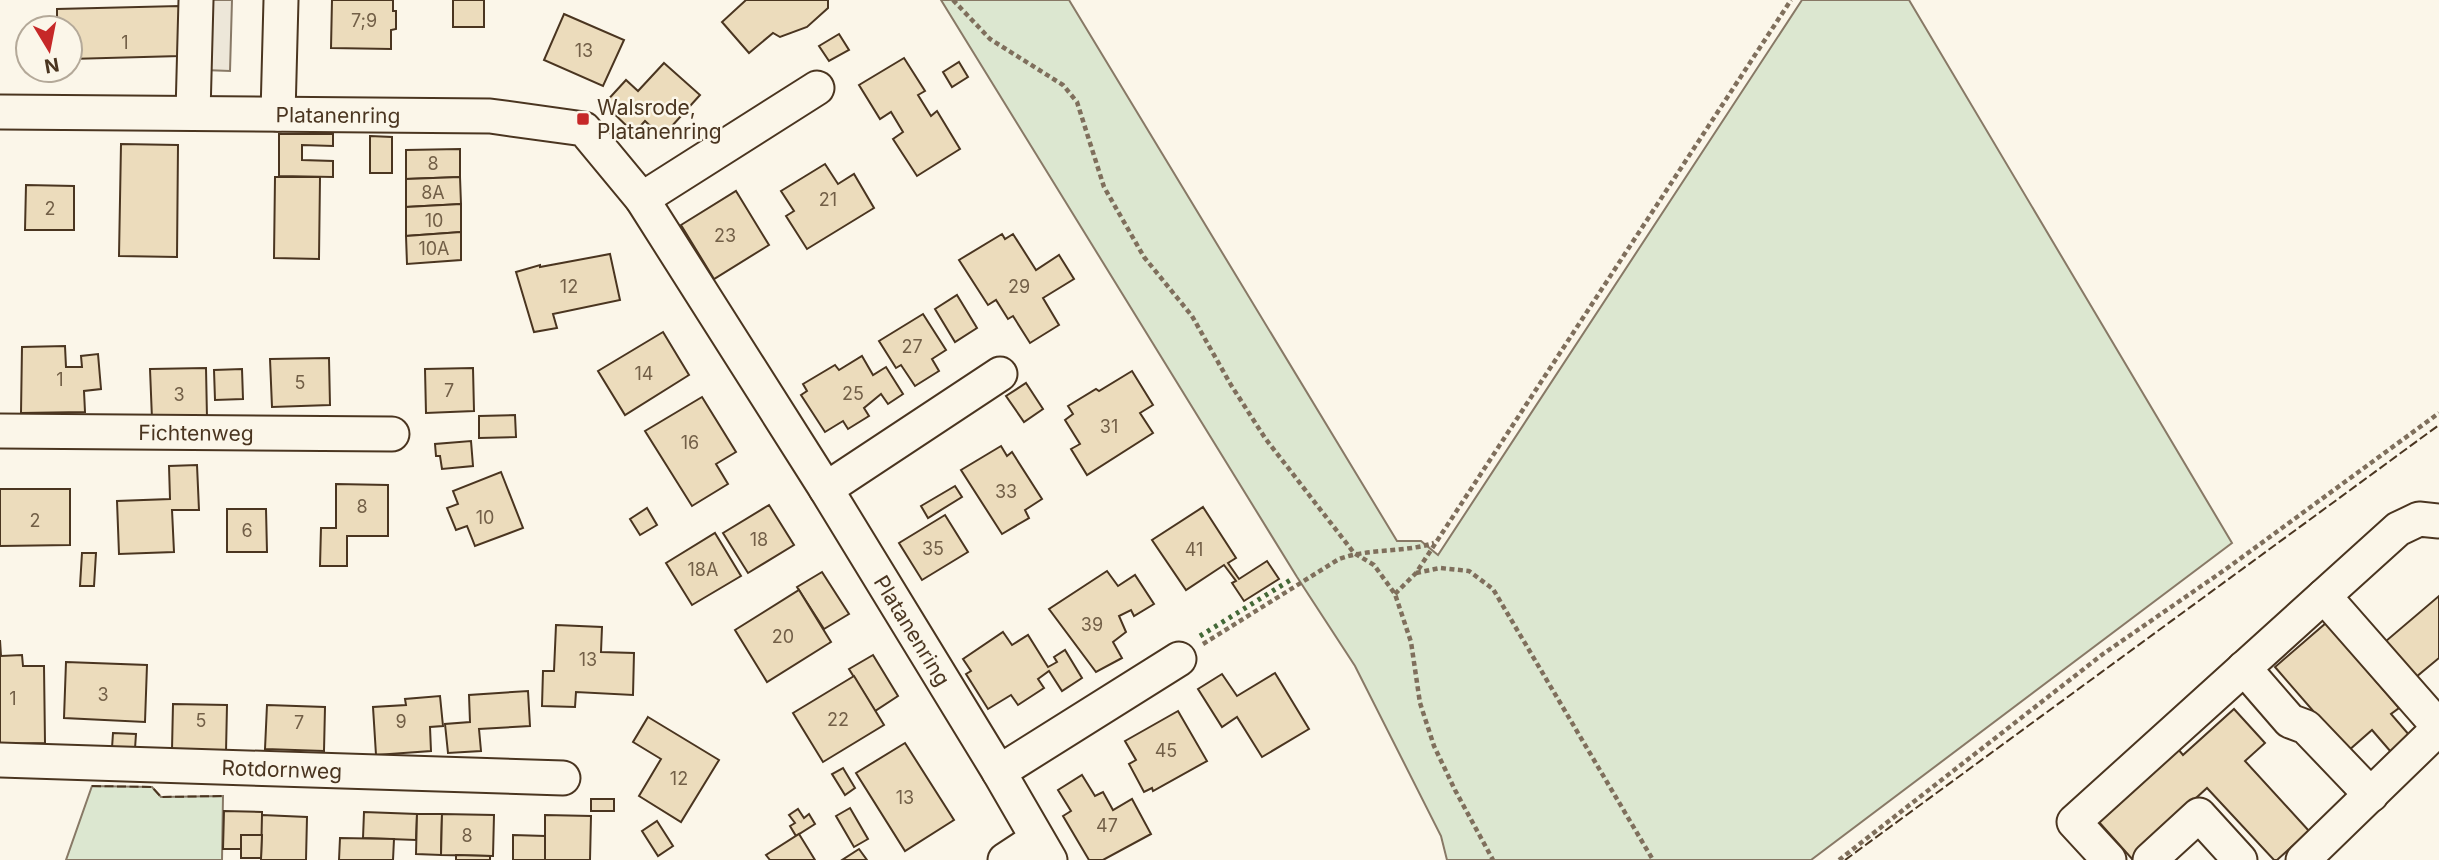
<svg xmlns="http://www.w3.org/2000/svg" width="2439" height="860" viewBox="0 0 2439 860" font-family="Inter,sans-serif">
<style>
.green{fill:#dce7d0;stroke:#887966;stroke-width:2}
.parking{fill:#ede7d9;stroke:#887966;stroke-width:2}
.building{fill:#ecdcbc;stroke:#4a3520;stroke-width:2}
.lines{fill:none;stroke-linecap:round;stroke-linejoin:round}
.minor-casing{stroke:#4a3520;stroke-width:37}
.path{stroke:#7f6f5c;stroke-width:4.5;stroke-dasharray:5 3.5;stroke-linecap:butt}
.minor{stroke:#fbf6e9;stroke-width:33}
.hedge{stroke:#436837;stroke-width:5;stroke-dasharray:3.5 5;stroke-linecap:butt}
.fence{stroke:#4a3520;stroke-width:2;stroke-dasharray:9 3.5;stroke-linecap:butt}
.poi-dot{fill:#c62828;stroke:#fbf6e9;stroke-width:2.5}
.labels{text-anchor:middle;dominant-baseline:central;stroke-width:5;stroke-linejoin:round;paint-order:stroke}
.number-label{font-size:18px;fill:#725f47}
.poi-label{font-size:21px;fill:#4a3520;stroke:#fbf6e9;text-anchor:start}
.street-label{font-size:21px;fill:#4a3520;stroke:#fbf6e9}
</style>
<rect width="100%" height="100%" fill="#fbf6e9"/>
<g class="green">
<polygon points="941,0 1069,0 1397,541 1421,541 1438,555 1802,0 1909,0 2232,543 1811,860 1447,860 1441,836 1355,666 1297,577"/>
<polygon points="92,786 152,787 161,797 223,796 222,860 66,860"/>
</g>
<polygon class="parking" points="206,0 232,0 230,71 204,70"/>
<g class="building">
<polygon points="332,0 393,0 393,11 396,11 396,29 391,30 391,49 331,48"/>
<rect x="453" y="0" width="31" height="27"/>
<polygon points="746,0 828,0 828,8 807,27 780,37 773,33 749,53 722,22"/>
<polygon points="179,6 180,56 70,59 70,28 57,28 57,9"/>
<polygon points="564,14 624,40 603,86 544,60"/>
<polygon points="839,34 849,50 829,61 819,46"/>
<polygon points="904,58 925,91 918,95 931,116 937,111 960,149 917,176 893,139 903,132 891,112 880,119 859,85"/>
<polygon points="959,62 968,77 952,87 943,72"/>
<polygon points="664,63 700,95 662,137 645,121 634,133 604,104 626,80 638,91"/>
<polygon points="279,134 333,134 333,146 302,145 302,160 333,161 333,177 279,176"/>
<polygon points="370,136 392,137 392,173 370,173"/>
<polygon points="121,144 178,145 177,257 119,256"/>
<polygon points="460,149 460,177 406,179 406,150"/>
<polygon points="825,164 838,184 854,174 874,208 807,249 786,216 794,211 781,191"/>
<polygon points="275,177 320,177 319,259 274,258"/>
<polygon points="460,177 461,204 406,207 406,179"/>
<polygon points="26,185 74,186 74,230 25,230"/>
<polygon points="736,191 769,245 714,279 681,225"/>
<polygon points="461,204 461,232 406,236 406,207"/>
<polygon points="461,232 461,260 407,264 406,236"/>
<polygon points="1002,234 1005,239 1013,234 1036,270 1059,255 1074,279 1043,298 1059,325 1030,343 1013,316 1008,319 996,300 988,305 959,260"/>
<polygon points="610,254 620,300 553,314 557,328 534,332 516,272 540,265 540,267"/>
<polygon points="957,295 977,328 955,342 935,309"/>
<polygon points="923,314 946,350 932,359 939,371 915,386 901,365 896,368 879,341"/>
<polygon points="663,332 689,375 625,415 598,371"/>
<polygon points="65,346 66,367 82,367 81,356 98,354 101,389 84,391 85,412 21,413 22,347"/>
<polygon points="862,356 873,375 886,367 903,394 888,404 881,394 864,408 869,416 848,429 843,421 825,432 801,395 807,391 803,384 835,365 839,370"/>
<polygon points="329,358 330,405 272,407 270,359"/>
<polygon points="206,368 207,418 152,419 150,369"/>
<polygon points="473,368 474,411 426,413 425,369"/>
<polygon points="242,369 243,399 215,400 214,370"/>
<polygon points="1132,371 1153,405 1140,413 1153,433 1087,475 1071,449 1080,444 1065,420 1073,414 1068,406 1096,389 1099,391"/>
<polygon points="1026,383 1043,409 1024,422 1006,396"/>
<polygon points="702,397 736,452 716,464 728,484 692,506 645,431"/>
<polygon points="515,415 516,437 479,438 479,416"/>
<polygon points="471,441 473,466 442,469 440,456 436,456 435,444"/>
<polygon points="1001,446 1007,456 1012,452 1042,499 1025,510 1029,518 1002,534 961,470"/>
<polygon points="197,465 199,510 172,510 174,552 119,554 117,501 170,499 169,466"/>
<polygon points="501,472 523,528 475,546 467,526 456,530 447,508 458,504 453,491"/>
<polygon points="336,484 388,485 388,536 347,536 347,566 320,566 321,528 336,528"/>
<polygon points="955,486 962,497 928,518 921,506"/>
<polygon points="0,489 70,489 70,545 0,546"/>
<polygon points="769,505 794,545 748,573 723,533"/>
<polygon points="1203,507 1236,558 1228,563 1239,579 1267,561 1279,579 1244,601 1232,583 1236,581 1224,565 1186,590 1152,540"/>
<polygon points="647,508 657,525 640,535 630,519"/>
<polygon points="227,509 266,509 267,552 227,552"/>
<polygon points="945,515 968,552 922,580 899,543"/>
<polygon points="715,533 741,576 692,605 666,563"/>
<polygon points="82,553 96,553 94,586 80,586"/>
<polygon points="1107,571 1118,586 1135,575 1154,604 1134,616 1131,610 1119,616 1126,632 1113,642 1122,658 1096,672 1049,609"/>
<polygon points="822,572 849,614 824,629 797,587"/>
<polygon points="799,590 831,642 767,682 735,630"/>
<polygon points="2439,596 2439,658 2416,677 2386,641"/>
<polygon points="2326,623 2399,708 2391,714 2410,736 2391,752 2372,730 2348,751 2275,667"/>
<polygon points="556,625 602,627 601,652 634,653 633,695 576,692 575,707 542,706 543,671 554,671"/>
<polygon points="1003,632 1012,645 1028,635 1048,667 1057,662 1054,657 1065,650 1082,678 1062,691 1049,671 1038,679 1044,688 1018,705 1011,695 988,709 966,674 971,671 963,659"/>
<polygon points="0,640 1,656 22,655 23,666 44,666 45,743 0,744"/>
<polygon points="873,655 898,696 875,711 849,669"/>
<polygon points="66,662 147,665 145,722 64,718"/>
<polygon points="1275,673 1309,729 1262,757 1237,717 1222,727 1198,689 1222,674 1237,696"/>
<polygon points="854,676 884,725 823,762 793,713"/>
<polygon points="528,691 530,726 479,729 481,751 448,753 445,724 470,722 469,695"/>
<polygon points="440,696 443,726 430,727 431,751 376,755 373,707 406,705 405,699"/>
<polygon points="173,704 227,705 226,752 172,750"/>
<polygon points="267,705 325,707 324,751 265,749"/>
<polygon points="2234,709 2265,743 2245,761 2309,831 2277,860 2274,860 2207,788 2151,839 2153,842 2133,860 2098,821 2178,749 2183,755"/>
<polygon points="1178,711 1207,761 1153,791 1152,788 1144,792 1129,764 1136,760 1125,741"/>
<polygon points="648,717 719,760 681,822 639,796 661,759 633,742"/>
<polygon points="113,733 136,734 134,763 111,763"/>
<polygon points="905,743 954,820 905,851 856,773"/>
<polygon points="843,768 855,788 845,795 832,774"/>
<polygon points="1082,775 1095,796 1103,792 1113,810 1132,799 1151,834 1103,860 1089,860 1063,816 1071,811 1058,790"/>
<rect x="591" y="799" width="23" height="12"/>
<polygon points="850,808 868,839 854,847 836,816"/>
<polygon points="798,809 804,818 809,814 815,824 796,836 790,826 795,823 789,815"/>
<polygon points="224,811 262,812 262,835 241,835 241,849 223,849"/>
<polygon points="364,812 417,814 416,840 363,838"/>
<polygon points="417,814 442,814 441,855 416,854"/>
<polygon points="442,814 494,815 493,856 441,855"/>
<polygon points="262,815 307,817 306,860 261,860"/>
<polygon points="545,815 591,816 590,860 545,860"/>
<polygon points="657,821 673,846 658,856 642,831"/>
<polygon points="799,834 815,860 770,860 766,855"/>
<polygon points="241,835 262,835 261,858 241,858"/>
<polygon points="513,835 545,836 545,860 513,860"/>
<polygon points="340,838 394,839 393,860 339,860"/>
<polygon points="859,849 867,860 842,860"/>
<polygon points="456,855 490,856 490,860 456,860"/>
</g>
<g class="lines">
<g class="minor-casing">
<g id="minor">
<path id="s1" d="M0,112l490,4 94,13 58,70 184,290 173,283 51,88"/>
<polyline points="193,113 196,0"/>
<polyline points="278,114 281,0"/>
<polyline points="642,199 817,88"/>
<path id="s2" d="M0,431l392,3"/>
<polyline points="826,489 1000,374"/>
<polyline points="2324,596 2439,727"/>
<polyline points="2244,668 2290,721 2306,727 2371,795"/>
<path id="s3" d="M0,760l563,18"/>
<polyline points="999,772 1179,659"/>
<polyline points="1005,860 1037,839"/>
<polyline points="2109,860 2074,822 2398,529 2419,519 2439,521"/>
<polyline points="2150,860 2199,815 2240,860"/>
<polyline points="2303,860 2439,728"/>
</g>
</g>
<g class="path">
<polyline points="953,0 990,39 1063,85 1077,102 1104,187 1144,257 1192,316 1231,385 1265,438 1354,553 1374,565 1395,594 1411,642 1420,703 1434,746 1455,790 1493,860"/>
<polyline points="1416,573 1440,568 1469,571 1493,589 1653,860"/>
<polyline points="1395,594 1416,573 1791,0"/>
<path d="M1203,644l136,-85c30,-11 64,-6 95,-16"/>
<polyline points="1839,860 2103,654 2226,569 2439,413"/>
</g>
<use href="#minor" class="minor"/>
<polyline class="hedge" points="1200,636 1292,579"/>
<g class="fence">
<polyline points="92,786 152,787 161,797 223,796"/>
<polyline points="1845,860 2439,425"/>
</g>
</g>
<rect class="poi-dot" x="576" y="112" width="14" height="14" rx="3.5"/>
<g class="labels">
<g class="number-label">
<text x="364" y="20">7;9</text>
<text x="125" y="42">1</text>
<text x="584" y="50">13</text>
<text x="433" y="163">8</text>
<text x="433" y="192">8A</text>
<text x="828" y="199">21</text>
<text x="50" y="208">2</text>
<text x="434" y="220">10</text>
<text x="725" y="235">23</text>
<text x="434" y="248">10A</text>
<text x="569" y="286">12</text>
<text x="1019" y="286">29</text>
<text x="912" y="346">27</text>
<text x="644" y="373">14</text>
<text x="60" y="379">1</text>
<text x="300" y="382">5</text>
<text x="449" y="390">7</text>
<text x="853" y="393">25</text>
<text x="179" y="394">3</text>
<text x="1109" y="426">31</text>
<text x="690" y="442">16</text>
<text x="1006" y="491">33</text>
<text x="362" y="506">8</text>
<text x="485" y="517">10</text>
<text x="35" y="520">2</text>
<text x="247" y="530">6</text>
<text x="759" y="539">18</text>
<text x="933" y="548">35</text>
<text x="1194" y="549">41</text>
<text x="703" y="569">18A</text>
<text x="1092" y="624">39</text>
<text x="783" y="636">20</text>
<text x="588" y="659">13</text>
<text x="103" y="694">3</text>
<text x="13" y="698">1</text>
<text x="838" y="719">22</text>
<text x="201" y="720">5</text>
<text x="401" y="721">9</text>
<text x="299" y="722">7</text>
<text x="1166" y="750">45</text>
<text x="679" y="778">12</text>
<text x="905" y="797">13</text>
<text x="1107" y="825">47</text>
<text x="467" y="835">8</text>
</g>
<g class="poi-label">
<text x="597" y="107">Walsrode,<tspan x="597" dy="24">Platanenring</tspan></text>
</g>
<g class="street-label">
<text stroke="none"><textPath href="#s1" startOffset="338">Platanenring</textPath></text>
<text stroke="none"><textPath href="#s2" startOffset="196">Fichtenweg</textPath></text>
<text stroke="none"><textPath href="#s1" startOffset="1185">Platanenring</textPath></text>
<text stroke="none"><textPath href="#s3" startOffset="282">Rotdornweg</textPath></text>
</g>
</g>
<g transform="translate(49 49) rotate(170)"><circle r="33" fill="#fbf6e9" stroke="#b4a999" stroke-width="2"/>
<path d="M0-5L12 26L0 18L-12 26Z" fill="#c62828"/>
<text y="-10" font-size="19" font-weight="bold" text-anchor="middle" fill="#4a3520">N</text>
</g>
</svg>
